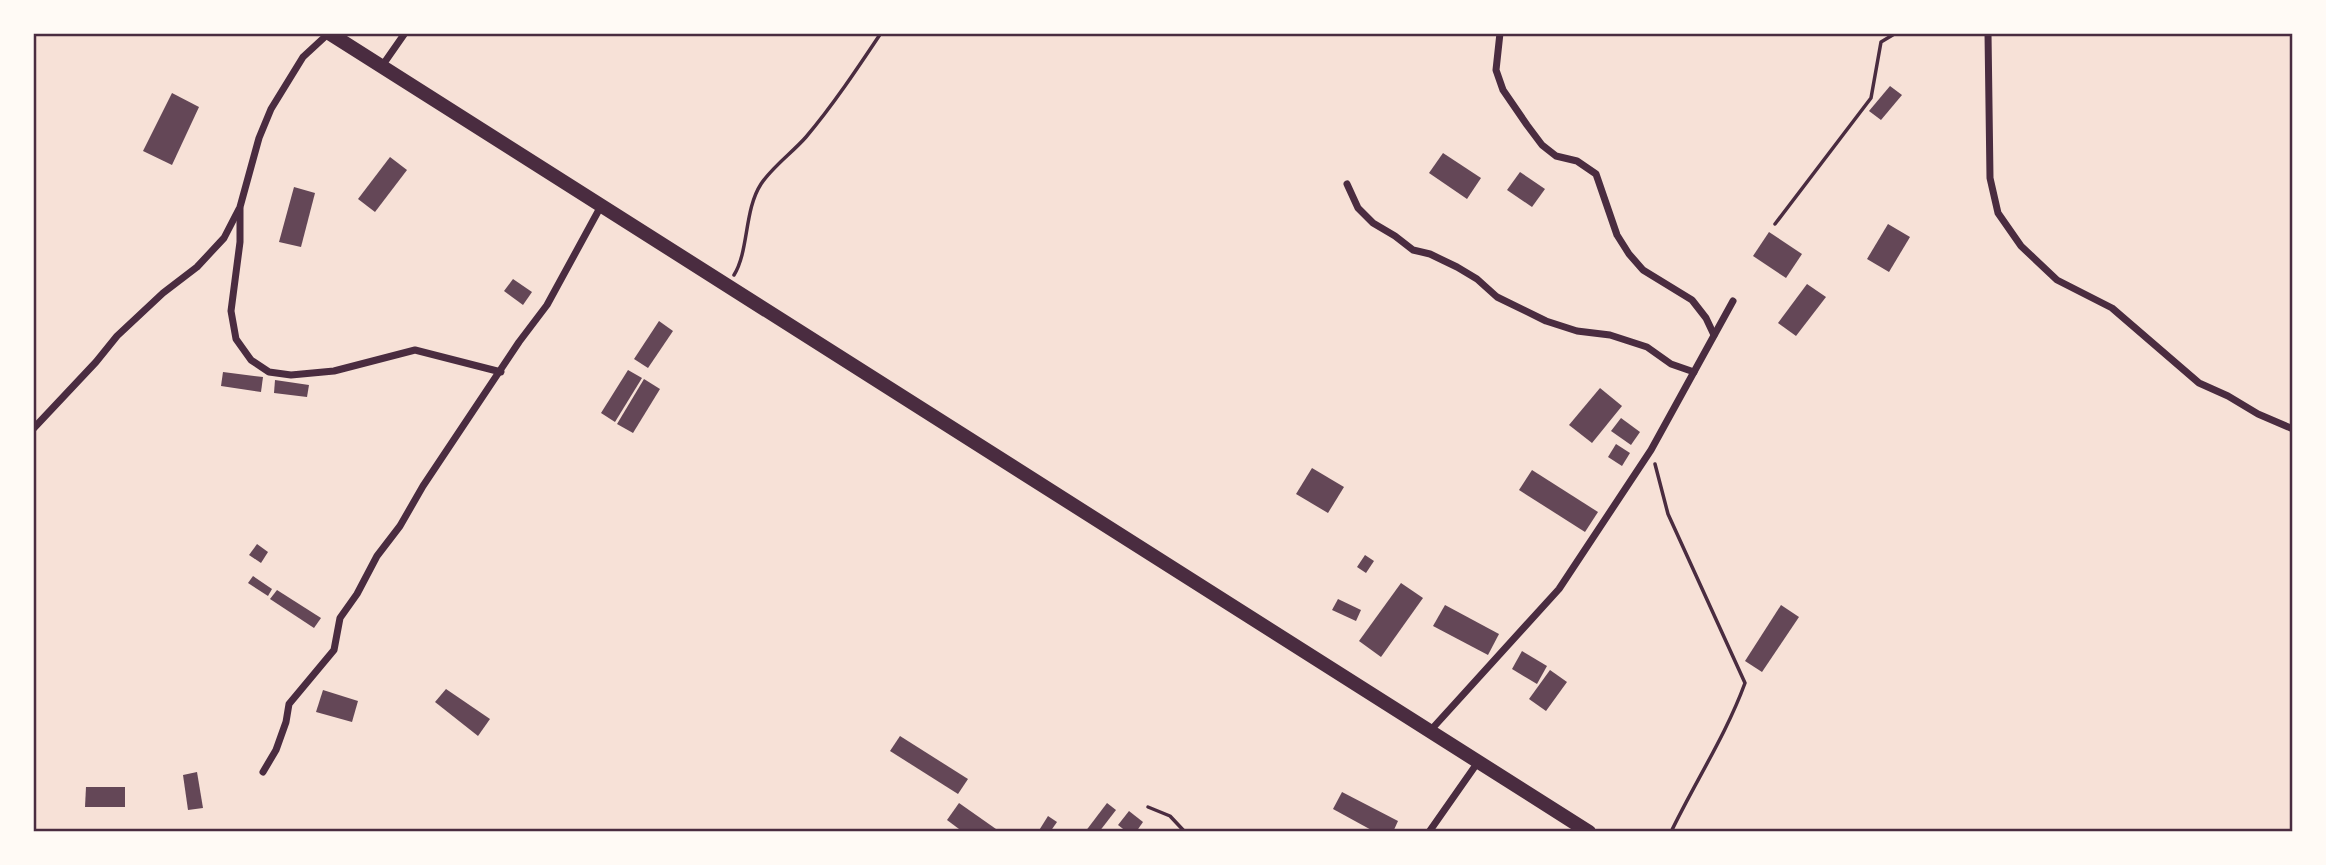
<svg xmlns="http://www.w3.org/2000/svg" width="2326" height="865" viewBox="0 0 2326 865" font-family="Commissioner,sans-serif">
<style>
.building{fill:#644757}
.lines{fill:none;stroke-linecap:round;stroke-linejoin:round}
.path{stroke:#4a2c40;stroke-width:3.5}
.minor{stroke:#4a2c40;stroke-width:7}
.primary{stroke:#4a2c40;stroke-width:14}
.neatline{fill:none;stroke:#4a2c40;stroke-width:2.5}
</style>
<rect width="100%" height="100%" fill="#f7e1d7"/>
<g class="building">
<polygon points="1890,86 1902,95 1881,120 1869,111"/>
<polygon points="172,93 199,107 172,165 143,151"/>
<polygon points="1443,153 1481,178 1467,199 1429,173"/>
<polygon points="390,157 407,170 375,212 358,199"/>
<polygon points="1520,172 1545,189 1532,207 1507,190"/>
<polygon points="294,187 315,193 301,247 279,242"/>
<polygon points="1888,224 1910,237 1889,272 1867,259"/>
<polygon points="1769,232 1802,254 1786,278 1753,256"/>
<polygon points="513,279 532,292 523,305 504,291"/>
<polygon points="1807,284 1826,297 1796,336 1778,323"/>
<polygon points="659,321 673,331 648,368 634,359"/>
<polygon points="628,370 642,378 615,422 601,413"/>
<polygon points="223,372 263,377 261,392 221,386"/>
<polygon points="644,379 660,389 633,433 617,424"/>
<polygon points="275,380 309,385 307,397 274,393"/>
<polygon points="1600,388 1622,406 1592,443 1569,425"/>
<polygon points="1621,418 1640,432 1631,445 1611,431"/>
<polygon points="1616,444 1630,453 1622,466 1608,457"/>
<polygon points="1312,468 1344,487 1328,513 1296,494"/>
<polygon points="1532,470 1598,512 1585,532 1519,490"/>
<polygon points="257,544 268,552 261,563 249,555"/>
<polygon points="1365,555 1374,561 1366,573 1357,567"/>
<polygon points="253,576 272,589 268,596 248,583"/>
<polygon points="1401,583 1423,598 1381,657 1359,641"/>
<polygon points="277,590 321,618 314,628 270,599"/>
<polygon points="1338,599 1361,610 1356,621 1332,610"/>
<polygon points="1445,605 1499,634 1488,655 1433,626"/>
<polygon points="1781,605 1799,617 1762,672 1745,661"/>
<polygon points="1522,651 1547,666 1537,684 1512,669"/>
<polygon points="1550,670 1567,682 1546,711 1529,699"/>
<polygon points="446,689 490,719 478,736 435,702"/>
<polygon points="323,690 358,701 352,722 316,712"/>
<polygon points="900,736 968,779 958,794 890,751"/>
<polygon points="197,772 203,808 188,810 183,775"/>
<polygon points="86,787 125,787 125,807 85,807"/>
<polygon points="1342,792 1398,821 1393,832 1375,832 1333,809"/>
<polygon points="959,803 996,829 994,832 963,832 947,820"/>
<polygon points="1107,803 1116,810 1099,832 1085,832"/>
<polygon points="1129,811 1143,822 1136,832 1127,832 1118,825"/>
<polygon points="1048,816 1057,822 1050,832 1038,832"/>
</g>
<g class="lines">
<g class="path">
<polyline points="1775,224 1871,98 1881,42 1896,33"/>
<path d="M734,275c15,-24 10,-65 27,-91 12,-18 31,-31 45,-47 27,-32 51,-68 75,-104"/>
<path d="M1655,464l13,50 77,169c-19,52 -50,99 -74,149"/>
<polyline points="1148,807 1170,816 1185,832"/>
</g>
<g class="minor">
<polyline points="1500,33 1496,70 1503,90 1527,125 1542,145 1556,156 1577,161 1596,174 1617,235 1629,254 1643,270 1692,300 1706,318 1714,335"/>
<polyline points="1988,33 1990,178 1998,213 2021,246 2057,280 2112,308 2199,383 2228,396 2258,414 2293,429"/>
<polyline points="382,66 405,33"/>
<polyline points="1347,184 1358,208 1373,223 1395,236 1413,250 1430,254 1457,267 1477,279 1497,297 1546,321 1577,331 1610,335 1647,347 1671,364 1694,372"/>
<polyline points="240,209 240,242 231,311 236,339 251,360 269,372 291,375 334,371 415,350 501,372"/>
<polyline points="33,429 96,362 117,336 163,293 197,267 224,238 240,207 259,138 271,109 303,57 329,33"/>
<polyline points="1430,731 1559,589 1651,450 1733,301"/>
<polyline points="263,772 276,750 286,722 289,704 334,650 340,618 357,594 377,556 400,526 423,486 519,342 547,305 601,206"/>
<polyline points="1429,832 1478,762"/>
</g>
<polyline class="primary" points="329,33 1589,832"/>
</g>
<rect width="2326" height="865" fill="none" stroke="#fffaf5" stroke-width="70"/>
<rect x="35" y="35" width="2256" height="795" class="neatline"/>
</svg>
